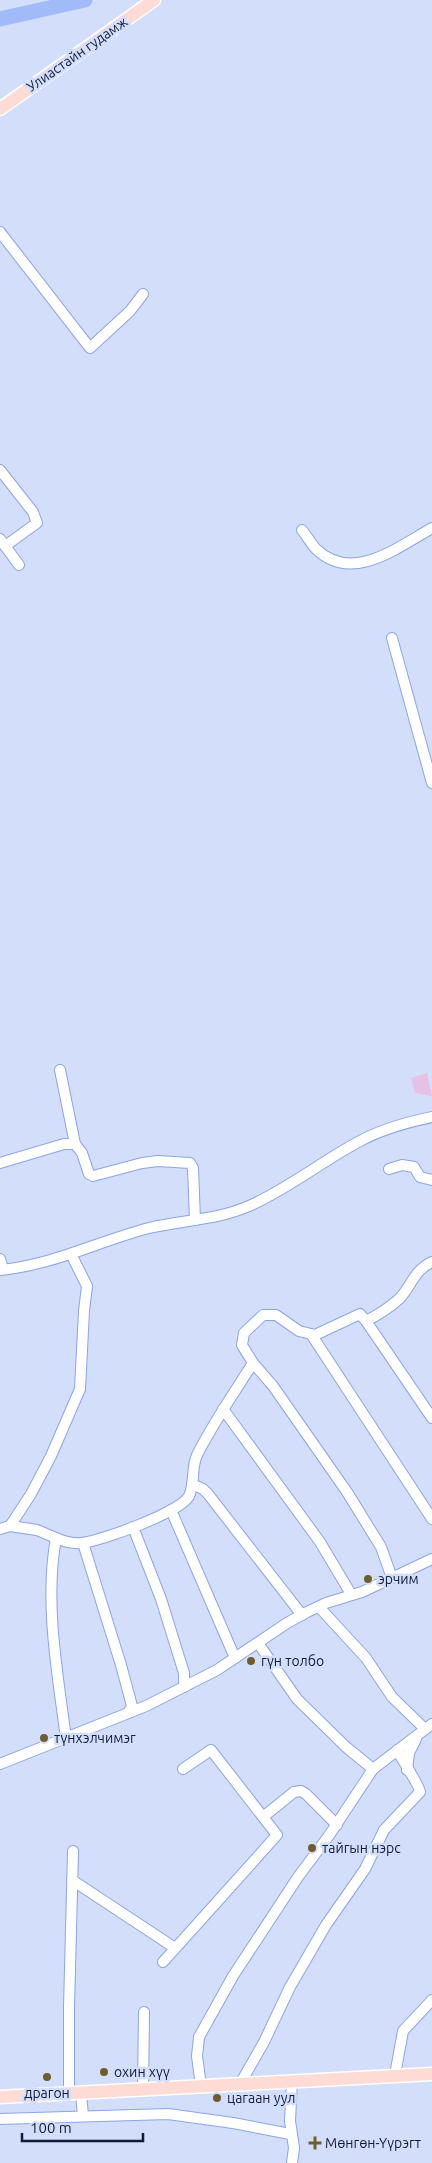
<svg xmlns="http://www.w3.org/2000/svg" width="432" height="2163" viewBox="0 0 432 2163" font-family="Ubuntu,sans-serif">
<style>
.green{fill:#e6c1e5}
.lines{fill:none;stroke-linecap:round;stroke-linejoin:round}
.river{stroke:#a1bbf9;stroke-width:15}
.minor-casing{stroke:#8aa5e7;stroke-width:12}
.major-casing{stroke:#fff;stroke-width:15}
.minor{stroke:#fff;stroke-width:10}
.major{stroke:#ffdbd6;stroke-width:12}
.poi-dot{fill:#715d2c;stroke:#d2defa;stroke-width:2}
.labels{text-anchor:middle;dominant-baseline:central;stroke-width:5;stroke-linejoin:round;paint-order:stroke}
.street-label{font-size:14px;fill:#121c35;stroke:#d2defa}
.poi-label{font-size:14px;fill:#121c35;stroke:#d2defa;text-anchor:start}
</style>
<rect width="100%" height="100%" fill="#d2defa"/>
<polygon class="green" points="427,1073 432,1096 415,1093 411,1078"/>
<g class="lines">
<polyline class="river" points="0,19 85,0"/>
<g class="minor-casing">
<g id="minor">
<polyline points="0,232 90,348 130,311 143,294"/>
<polyline points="0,470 33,512 37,523 5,546"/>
<path d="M302,530c5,6 9,14 14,19 36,35 82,-2 116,-21"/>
<polyline points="0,539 19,565"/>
<polyline points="392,638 432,783"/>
<polyline points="60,1070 75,1144"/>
<polyline points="0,1163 64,1144 75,1144 82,1153 89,1174 93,1176 142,1163 158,1161 190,1163 193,1168 195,1220"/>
<polyline points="389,1169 402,1165 414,1167 420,1177 432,1180"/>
<polyline points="0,1259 3,1269"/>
<path d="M0,1270c53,-5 99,-29 149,-42 34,-8 68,-8 100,-22 39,-17 73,-45 111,-65 22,-12 48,-19 72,-24"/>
<polyline points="366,1321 432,1418"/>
<polyline points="311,1334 432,1519"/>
<polyline points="253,1363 273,1386 347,1492 381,1547 392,1578"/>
<polyline points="223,1409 320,1542 351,1594"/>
<polyline points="192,1484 203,1489 208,1494 302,1615"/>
<polyline points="171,1510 235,1658"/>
<path d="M10,1526l27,4 19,8c-12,65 2,137 10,201"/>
<polyline points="133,1527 161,1599 184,1673 184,1687"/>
<polyline points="0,1529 10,1526 31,1494 51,1456 80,1389 84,1311 87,1286 71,1254"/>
<path d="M56,1538c9,4 16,6 26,5 19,-2 99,-31 107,-47 6,-12 2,-28 8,-41 16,-32 37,-62 56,-92l-11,-18 2,-12 19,-18h13l23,16 16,4 45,-21 6,7c12,-6 23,-13 33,-22 12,-12 15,-29 33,-37"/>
<polyline points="83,1543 121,1665 132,1706 128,1713"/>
<polyline points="319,1607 366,1658 392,1697 425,1729"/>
<polyline points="258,1643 297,1699 346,1747 373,1769"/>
<polyline points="0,1764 146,1706 217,1670 287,1623 307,1612 326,1603 362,1592 432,1559"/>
<polyline points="183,1769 211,1750 263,1817"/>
<polyline points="407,1770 409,1753 416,1739"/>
<polyline points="72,1880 175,1948"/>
<polyline points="163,1962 277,1835 263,1817 294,1792 301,1791 306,1794 337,1825"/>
<polyline points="395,2075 403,2031 432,2000"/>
<path d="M240,2084l24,-42 26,-55 36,-62 39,-56 19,-39 36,-38c0,-6 -19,-34 -23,-42"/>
<polyline points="201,2086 197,2056 199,2037 233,1976 298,1877 330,1834 373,1769 432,1724"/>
<polyline points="143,2090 144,2012"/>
<polyline points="81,2093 83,2116"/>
<polyline points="69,2094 69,2008 73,1851"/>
<polyline points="0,2119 168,2114 233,2123 290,2134"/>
<polyline points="292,2163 294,2148 290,2121 292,2081"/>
</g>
</g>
<g class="major-casing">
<g id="major">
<polyline points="0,109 154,0"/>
<polyline points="0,2097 432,2074"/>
</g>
</g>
<use href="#minor" class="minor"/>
<use href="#major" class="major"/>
</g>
<g class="poi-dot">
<circle cx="368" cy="1579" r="5"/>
<circle cx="251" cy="1661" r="5"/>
<circle cx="44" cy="1738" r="5"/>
<circle cx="312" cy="1848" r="5"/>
<circle cx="104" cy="2072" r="5"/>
<circle cx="47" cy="2077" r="5"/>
<circle cx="217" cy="2098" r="5"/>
<path d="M312.5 2135.5h5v5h5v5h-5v5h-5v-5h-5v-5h5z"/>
</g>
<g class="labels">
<g class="street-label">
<text transform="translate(77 54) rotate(-35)">Улиастайн гудамж</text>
</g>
<g class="poi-label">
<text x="378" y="1579">эрчим</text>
<text x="261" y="1661">гүн толбо</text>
<text x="54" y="1738">түнхэлчимэг</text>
<text x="322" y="1848">тайгын нэрс</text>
<text x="114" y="2072">охин хүү</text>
<text x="47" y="2093" text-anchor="middle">драгон</text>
<text x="227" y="2098">цагаан уул</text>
<text x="325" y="2143">Мөнгөн-Үүрэгт</text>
</g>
</g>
<path d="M22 2133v8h121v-8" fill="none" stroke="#121c35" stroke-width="2.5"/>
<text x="30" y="2133" font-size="15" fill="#121c35" stroke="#d2defa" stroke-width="4" paint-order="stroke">100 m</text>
</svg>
